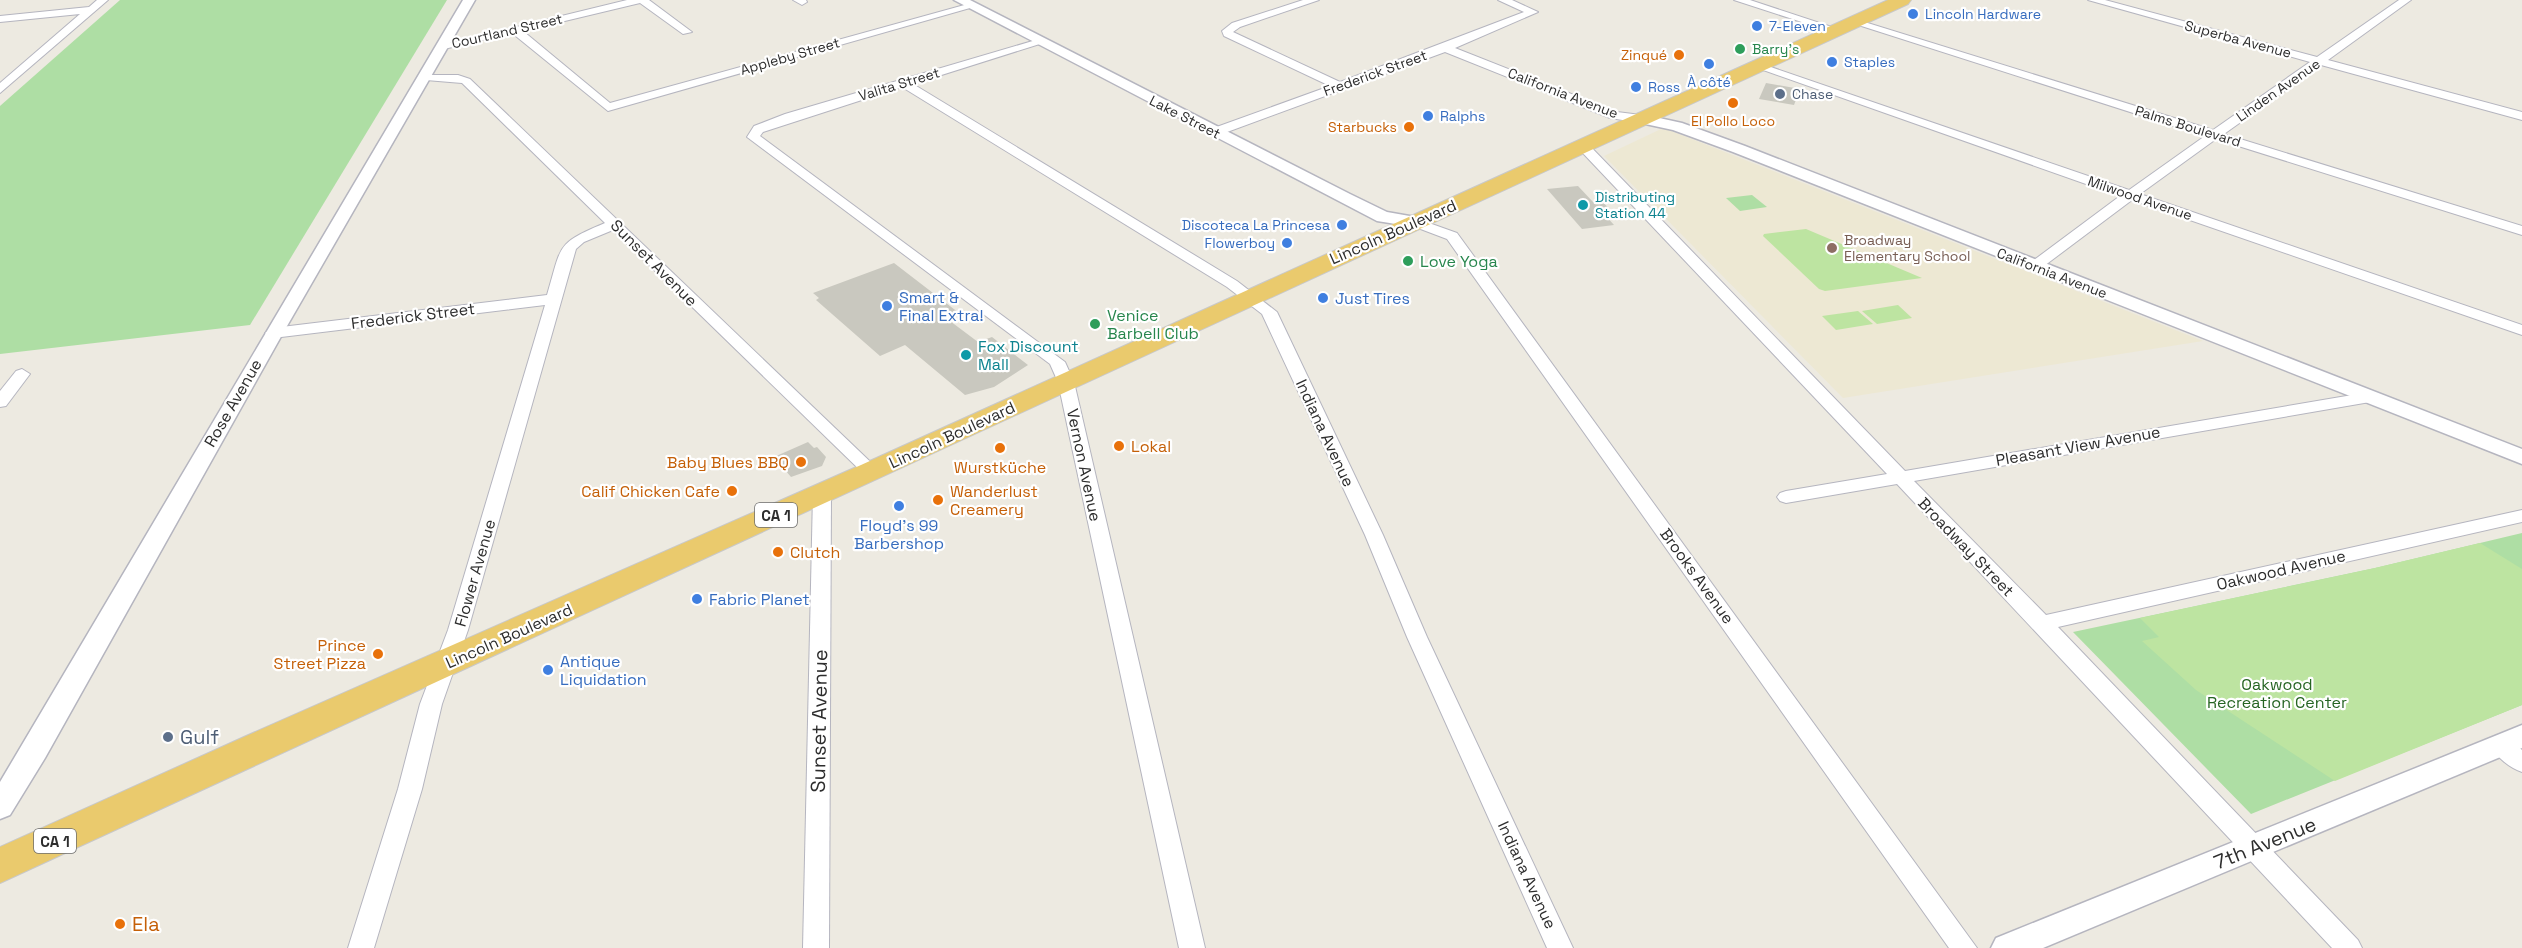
<svg xmlns="http://www.w3.org/2000/svg" width="2522" height="948" viewBox="0 0 2522 948" font-family="'Space Grotesk',sans-serif">
<style>
.education{fill:#ede8d3}
.green{fill:#aedea4}
.pitch{fill:#bde4a1}
.building{fill:#c9c8bf}
.lines{fill:none;stroke-linecap:round;stroke-linejoin:round}
.minor-casing{stroke:#b5b5bf;stroke-width:2}
.tertiary-casing{stroke:#b5b5bf;stroke-width:3}
.trunk-casing{stroke:#c8c8c8;stroke-width:2}
.minor{fill:#fff;fill-rule:evenodd}
.tertiary{fill:#fff;fill-rule:evenodd}
.trunk{fill:#eaca6d;fill-rule:evenodd}
.shop-dot{fill:#3f7fe0;stroke:#fff;stroke-width:2}
.leisure-dot{fill:#2e9e5b;stroke:#fff;stroke-width:2}
.food-dot{fill:#e8710a;stroke:#fff;stroke-width:2}
.service-dot{fill:#5c6f8a;stroke:#fff;stroke-width:2}
.culture-dot{fill:#0f9aa8;stroke:#fff;stroke-width:2}
.education-dot{fill:#8d6e63;stroke:#fff;stroke-width:2}
.labels{text-anchor:middle;dominant-baseline:central;stroke-width:4.5;stroke-linejoin:round;paint-order:stroke}
.far-shop-label{font-size:14px;fill:#366cbe;stroke:#fff;text-anchor:start}
.far-street-label{font-size:14px;fill:#2d2d2d;stroke:#fff}
.far-leisure-label{font-size:14px;fill:#27864d;stroke:#fff;text-anchor:start}
.far-food-label{font-size:14px;fill:#c56008;stroke:#fff;text-anchor:end}
.far-service-label{font-size:14px;fill:#4e5e75;stroke:#fff;text-anchor:start}
.far-culture-label{font-size:14px;fill:#0d838f;stroke:#fff;text-anchor:start}
.far-education-label{font-size:14px;fill:#785e54;stroke:#fff;text-anchor:start}
.shield{fill:#fff;stroke:#6c6c6c;stroke-width:1.5}
.shield-label{font-size:15px;font-weight:bold;fill:#2d2d2d}
.street-label{font-size:16px;fill:#2d2d2d;stroke:#fff}
.leisure-label{font-size:16px;fill:#27864d;stroke:#fff;text-anchor:start}
.shop-label{font-size:16px;fill:#366cbe;stroke:#fff;text-anchor:start}
.culture-label{font-size:16px;fill:#0d838f;stroke:#fff;text-anchor:start}
.food-label{font-size:16px;fill:#c56008;stroke:#fff;text-anchor:start}
.park-label{font-size:16px;fill:#266523;stroke:#fff}
.near-street-label{font-size:20px;fill:#2d2d2d;stroke:#fff}
.near-service-label{font-size:20px;fill:#4e5e75;stroke:#fff;text-anchor:start}
.near-food-label{font-size:20px;fill:#c56008;stroke:#fff;text-anchor:start}
</style>
<rect width="100%" height="100%" fill="#edeae1"/>
<polygon class="education" points="1661,129 1669,130 2203,341 1843,398 1604,156"/>
<g class="green">
<polygon points="120,0 447,0 250,325 0,354 0,106"/>
<polygon points="1752,195 1767,207 1740,211 1726,198"/>
<polygon points="2522,533 2522,705 2251,814 2073,632 2375,568"/>
</g>
<g class="pitch">
<polygon points="1806,229 1922,278 1825,291 1819,289 1763,236 1764,234"/>
<polygon points="1898,305 1912,318 1877,324 1862,311"/>
<polygon points="1858,311 1873,324 1836,330 1822,316"/>
<polygon points="2480,543 2522,569 2522,705 2335,781 2196,690 2142,641 2159,637 2140,618 2375,568"/>
</g>
<g class="building">
<polygon points="1766,83 1800,89 1794,105 1759,99"/>
<polygon points="1578,186 1593,202 1602,201 1614,214 1605,215 1614,225 1582,229 1547,189"/>
<polygon points="894,263 959,313 946,318 978,342 992,337 1028,365 994,387 965,395 905,345 880,356 816,300 819,298 813,293"/>
<polygon points="808,442 814,448 817,447 826,457 822,466 791,477 774,457"/>
</g>
<g class="lines">
<g class="minor-casing">
<g id="minor">
<polygon points="97,0 108,0 0,93 0,83 80,14 0,22 0,16 89,7"/>
<polygon points="627,0 649,0 692,32 683,34 640,3 523,31 610,103 968,4 977,6 608,111 512,33 444,49 438,46"/>
<polygon points="793,0 806,0 807,2 802,5"/>
<polygon points="1303,0 1319,0 1240,27 1233,32 1340,82 1524,12 1498,0 1512,0 1538,12 1455,48 1617,112 1641,115 1647,119 1641,123 1610,118 1445,52 1219,135 1211,135 1211,129 1330,86 1224,36 1222,31 1232,23"/>
<polygon points="1734,0 1750,0 1841,30 1832,32"/>
<polygon points="2088,0 2105,0 2317,57 2399,0 2411,0 2328,60 2522,112 2522,120 2321,65 2224,134 2522,226 2522,235 2216,139 2140,194 2522,325 2522,335 2132,200 2040,269 2030,269 2028,266 2030,263 2120,196 1752,66 1762,64 2129,190 2205,136 1849,22 1858,20 2213,130 2310,62"/>
<polygon points="1036,40 1046,42 913,84 1237,281 1277,312 1383,535 1427,637 1573,948 1547,948 1407,637 1365,535 1262,314 1227,287 902,87 763,132 760,136 1065,362 1074,382 1205,948 1179,948 1058,382 1050,364 747,137 754,126 785,114"/>
<path d="M422,75h36l12,4 411,393 -9,6 -6,-2 -253,-246 -29,12 -8,7 -108,381 -26,74 -20,85 -48,159h-26l50,-159 22,-85 28,-74 97,-325 -272,33 -8,-5 8,-5 274,-33c15,-50 8,-51 58,-72l-143,-140 -36,-3 -4,-1z"/>
<polygon points="1583,142 1587,143 1905,471 2370,392 2378,397 2370,402 1914,481 2046,615 2522,510 2522,522 2058,627 2358,940 2362,948 2332,948 1897,484 1786,503 1780,501 1777,497 1780,493 1786,491 1887,474 1579,149 1579,143"/>
<polygon points="1415,218 1457,233 1977,948 1949,948 1447,239 1410,225 1410,219"/>
<polygon points="22,369 30,374 6,406 0,407 0,391 16,371"/>
<polygon points="822,488 831,494 829,948 803,948 813,494"/>
<path d="M2501,736l8,3 13,11v22c-12,-4 -26,-15 -32,-27l3,-6z"/>
</g>
</g>
<g class="tertiary-casing">
<g id="tertiary">
<polygon points="463,0 475,0 283,333 45,758 10,815 0,819 0,782"/>
<polygon points="954,0 970,0 1350,194 1387,212 1421,218 1424,222 1415,227 1377,221"/>
<polygon points="1641,114 1682,123 1745,146 2522,449 2522,464 1733,152 1673,130 1636,122 1633,119 1636,116"/>
<polygon points="2522,725 2522,748 2043,948 1991,948 1996,938"/>
</g>
</g>
<g class="trunk-casing">
<polygon id="trunk" points="1888,0 1911,0 1908,4 0,883 0,847 244,737 861,465"/>
</g>
<use href="#minor" class="minor"/>
<use href="#tertiary" class="tertiary"/>
<use href="#trunk" class="trunk"/>
</g>
<g class="shop-dot">
<circle cx="1913" cy="14" r="6"/>
<circle cx="1757" cy="26" r="6"/>
<circle cx="1832" cy="62" r="6"/>
<circle cx="1709" cy="64" r="6"/>
<circle cx="1636" cy="87" r="6"/>
<circle cx="1428" cy="116" r="6"/>
<circle cx="1342" cy="225" r="6"/>
<circle cx="1287" cy="243" r="6"/>
<circle cx="1323" cy="298" r="6"/>
<circle cx="887" cy="306" r="6"/>
<circle cx="899" cy="506" r="6"/>
<circle cx="697" cy="599" r="6"/>
<circle cx="548" cy="670" r="6"/>
</g>
<g class="leisure-dot">
<circle cx="1740" cy="49" r="6"/>
<circle cx="1408" cy="261" r="6"/>
<circle cx="1095" cy="324" r="6"/>
</g>
<g class="food-dot">
<circle cx="1679" cy="55" r="6"/>
<circle cx="1733" cy="103" r="6"/>
<circle cx="1409" cy="127" r="6"/>
<circle cx="1119" cy="446" r="6"/>
<circle cx="1000" cy="448" r="6"/>
<circle cx="801" cy="462" r="6"/>
<circle cx="732" cy="491" r="6"/>
<circle cx="938" cy="500" r="6"/>
<circle cx="778" cy="552" r="6"/>
<circle cx="378" cy="654" r="6"/>
<circle cx="120" cy="924" r="6"/>
</g>
<g class="service-dot">
<circle cx="1780" cy="94" r="6"/>
<circle cx="168" cy="737" r="6"/>
</g>
<g class="culture-dot">
<circle cx="1583" cy="205" r="6"/>
<circle cx="966" cy="355" r="6"/>
</g>
<circle class="education-dot" cx="1832" cy="248" r="6"/>
<g class="labels">
<g class="far-shop-label">
<text x="1925" y="14">Lincoln Hardware</text>
<text x="1769" y="26">7-Eleven</text>
<text x="1844" y="62">Staples</text>
<text x="1709" y="82" text-anchor="middle">À côté</text>
<text x="1648" y="87">Ross</text>
<text x="1440" y="116">Ralphs</text>
<text x="1330" y="225" text-anchor="end">Discoteca La Princesa</text>
<text x="1275" y="243" text-anchor="end">Flowerboy</text>
</g>
<g class="far-street-label">
<text transform="translate(507 31) rotate(-13)">Courtland Street</text>
<text transform="translate(2238 39) rotate(15)">Superba Avenue</text>
<text transform="translate(790 56) rotate(-16)">Appleby Street</text>
<text transform="translate(1375 73) rotate(-20)">Frederick Street</text>
<text transform="translate(899 84) rotate(-17)">Valita Street</text>
<text transform="translate(2278 90) rotate(-35)">Linden Avenue</text>
<text transform="translate(1563 93) rotate(21)">California Avenue</text>
<text transform="translate(1185 117) rotate(27)">Lake Street</text>
<text transform="translate(2188 126) rotate(17)">Palms Boulevard</text>
<text transform="translate(2140 198) rotate(19)">Milwood Avenue</text>
<text transform="translate(2052 273) rotate(21)">California Avenue</text>
</g>
<g class="far-leisure-label">
<text x="1752" y="49">Barry's</text>
</g>
<g class="far-food-label">
<text x="1667" y="55">Zinqué</text>
<text x="1733" y="121" text-anchor="middle">El Pollo Loco</text>
<text x="1397" y="127">Starbucks</text>
</g>
<g class="far-service-label">
<text x="1792" y="94">Chase</text>
</g>
<g class="far-culture-label">
<text x="1595" y="197">Distributing<tspan x="1595" dy="16">Station 44</tspan></text>
</g>
<g class="far-education-label">
<text x="1844" y="240">Broadway<tspan x="1844" dy="16">Elementary School</tspan></text>
</g>
<g class="shield">
<rect x="755" y="503" width="42" height="24" rx="4.5"/>
<rect x="34" y="829" width="42" height="24" rx="4.5"/>
</g>
<g class="shield-label">
<text x="776" y="515">CA 1</text>
<text x="55" y="841">CA 1</text>
</g>
<g class="street-label">
<text transform="translate(1393 232) rotate(-24)">Lincoln Boulevard</text>
<text transform="translate(654 263) rotate(45)">Sunset Avenue</text>
<text transform="translate(413 316) rotate(-7)">Frederick Street</text>
<text transform="translate(233 403) rotate(-60)">Rose Avenue</text>
<text transform="translate(1325 433) rotate(65)">Indiana Avenue</text>
<text transform="translate(952 435) rotate(-25)">Lincoln Boulevard</text>
<text transform="translate(2078 446) rotate(-10)">Pleasant View Avenue</text>
<text transform="translate(1084 465) rotate(78)">Vernon Avenue</text>
<text transform="translate(1966 547) rotate(46)">Broadway Street</text>
<text transform="translate(2281 570) rotate(-13)">Oakwood Avenue</text>
<text transform="translate(475 573) rotate(-74)">Flower Avenue</text>
<text transform="translate(1697 576) rotate(54)">Brooks Avenue</text>
<text transform="translate(509 636) rotate(-24)">Lincoln Boulevard</text>
<text transform="translate(1527 875) rotate(65)">Indiana Avenue</text>
</g>
<g class="leisure-label">
<text x="1420" y="261">Love Yoga</text>
<text x="1107" y="315">Venice<tspan x="1107" dy="18">Barbell Club</tspan></text>
</g>
<g class="shop-label">
<text x="899" y="297">Smart &amp;<tspan x="899" dy="18">Final Extra!</tspan></text>
<text x="1335" y="298">Just Tires</text>
<text x="899" y="525" text-anchor="middle">Floyd's 99<tspan x="899" dy="18">Barbershop</tspan></text>
<text x="709" y="599">Fabric Planet</text>
<text x="560" y="661">Antique<tspan x="560" dy="18">Liquidation</tspan></text>
</g>
<g class="culture-label">
<text x="978" y="346">Fox Discount<tspan x="978" dy="18">Mall</tspan></text>
</g>
<g class="food-label">
<text x="1131" y="446">Lokal</text>
<text x="789" y="462" text-anchor="end">Baby Blues BBQ</text>
<text x="1000" y="467" text-anchor="middle">Wurstküche</text>
<text x="720" y="491" text-anchor="end">Calif Chicken Cafe</text>
<text x="950" y="491">Wanderlust<tspan x="950" dy="18">Creamery</tspan></text>
<text x="790" y="552">Clutch</text>
<text x="366" y="645" text-anchor="end">Prince<tspan x="366" dy="18">Street Pizza</tspan></text>
</g>
<g class="park-label">
<text x="2277" y="684">Oakwood<tspan x="2277" dy="18">Recreation Center</tspan></text>
</g>
<g class="near-street-label">
<text transform="translate(819 721) rotate(-89)">Sunset Avenue</text>
<text transform="translate(2265 843) rotate(-22)">7th Avenue</text>
</g>
<g class="near-service-label">
<text x="180" y="737">Gulf</text>
</g>
<g class="near-food-label">
<text x="132" y="924">Ela</text>
</g>
</g>
</svg>
